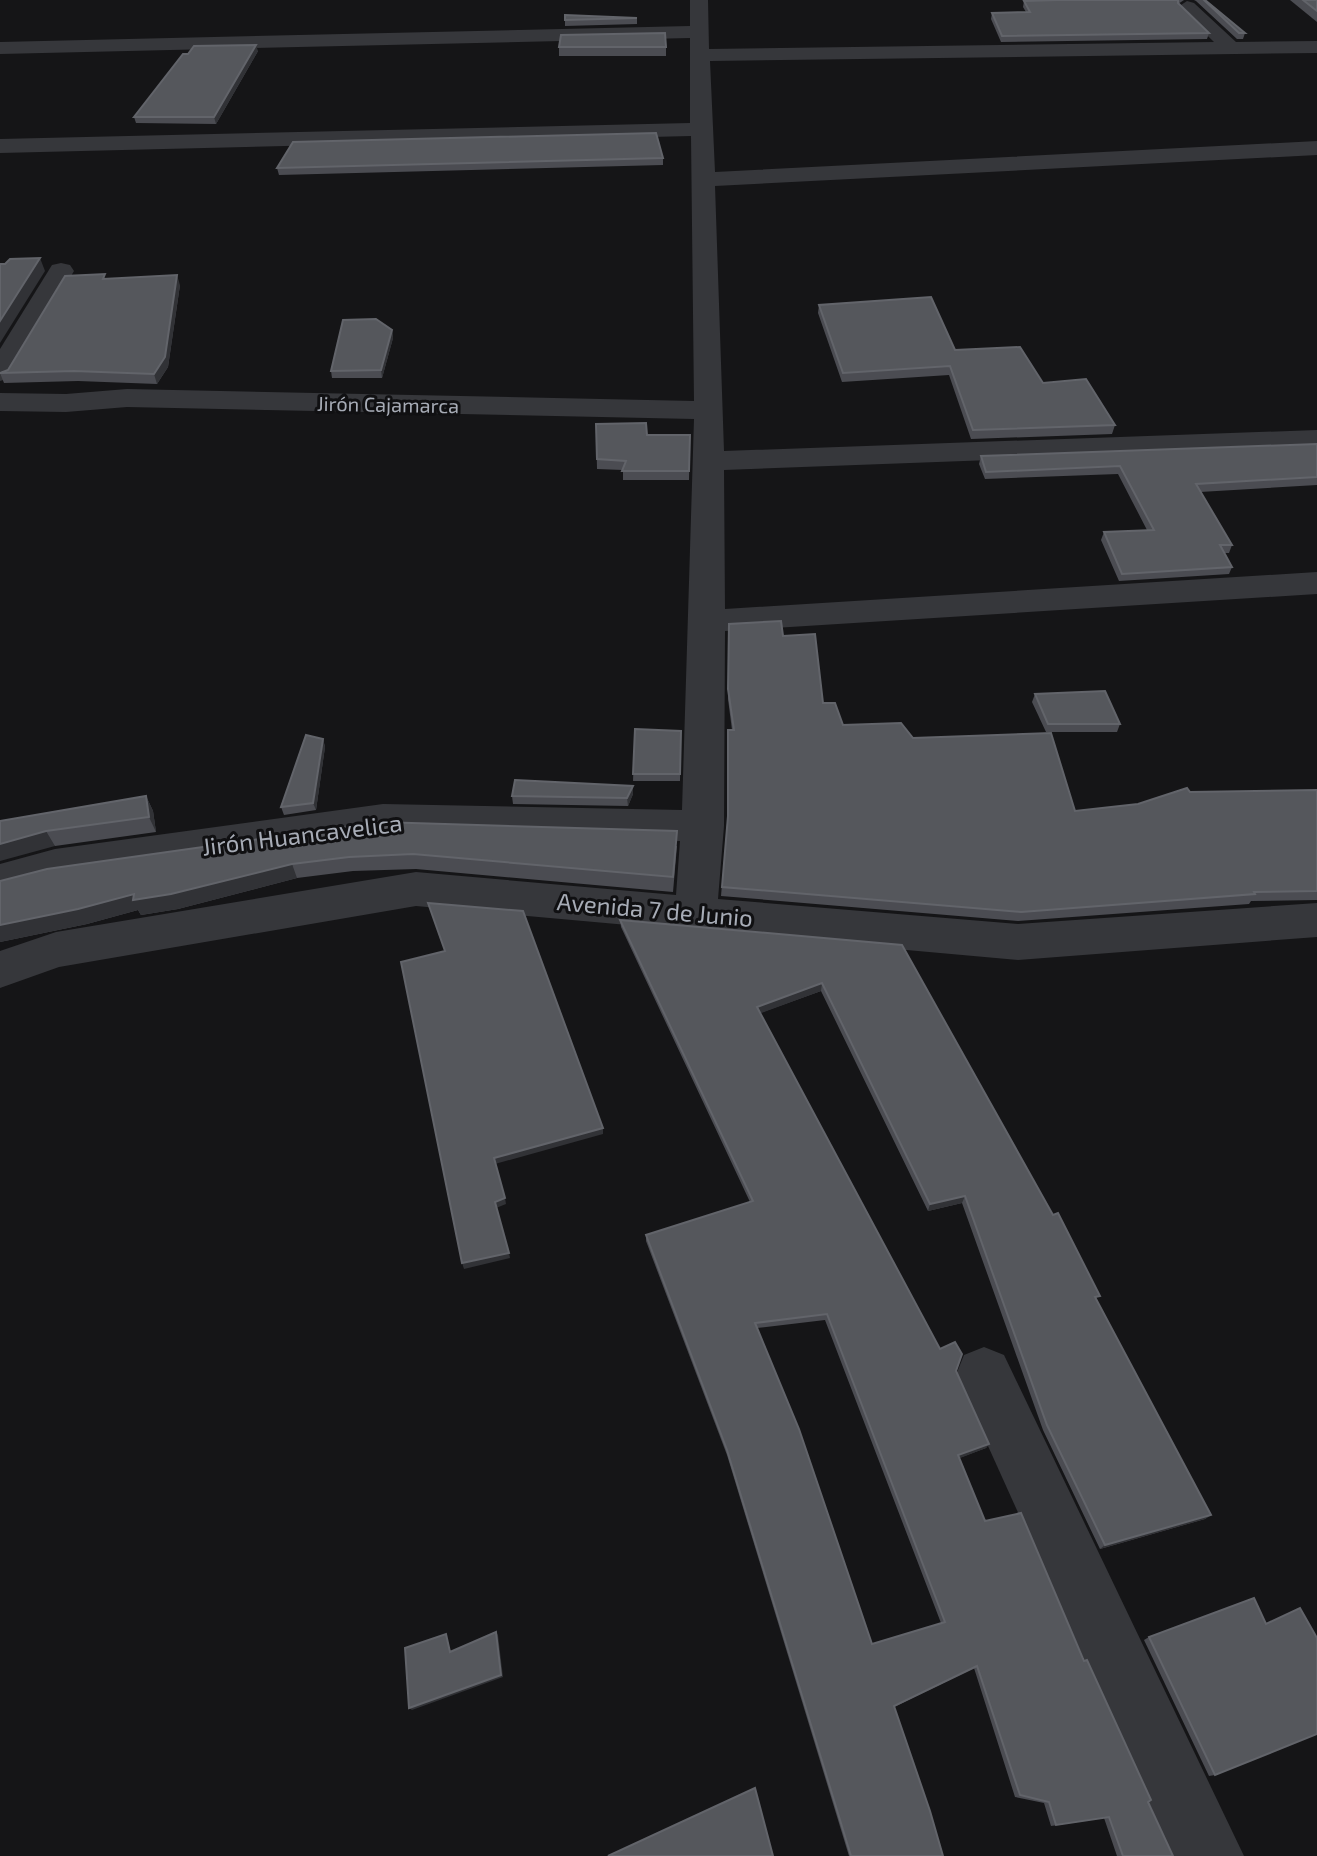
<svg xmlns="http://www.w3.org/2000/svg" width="1317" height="1856" viewBox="0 0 1317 1856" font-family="'Exo 2',sans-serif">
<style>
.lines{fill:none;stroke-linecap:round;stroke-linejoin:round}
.minor{fill:#36373b;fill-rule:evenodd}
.wall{fill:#4b4c52;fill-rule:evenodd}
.shaded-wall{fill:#313236}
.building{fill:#55575c;stroke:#62646a;stroke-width:2;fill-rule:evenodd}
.labels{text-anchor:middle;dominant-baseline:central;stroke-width:6;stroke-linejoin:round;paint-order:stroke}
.far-street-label{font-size:20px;fill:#a7acb6;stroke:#101012}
.street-label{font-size:24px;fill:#a7acb6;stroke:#101012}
</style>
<rect width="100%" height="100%" fill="#151517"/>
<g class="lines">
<g class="minor">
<polygon points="690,0 708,0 709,49 1214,42 1178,7 1187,1 1194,3 1236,42 1317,41 1317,53 710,61 715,172 1317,141 1317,155 715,186 724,451 1317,430 1317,448 724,470 725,609 1317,572 1317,594 725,631 724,826 718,899 1018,924 1317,903 1317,937 1018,960 416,906 59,967 0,988 0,951 56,932 416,872 676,895 680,841 383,834 55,881 0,896 0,864 55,849 383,804 682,810 694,419 127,407 66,412 0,411 0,393 66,394 127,389 694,401 691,136 0,153 0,139 690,123 690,38 0,54 0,42 690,26"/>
<polygon points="61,263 70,265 74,271 14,372 10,378 0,381 0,349 52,265"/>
<polygon points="984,1347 1004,1355 1244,1856 1173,1856 956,1375 964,1355"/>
</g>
</g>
<g class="wall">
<polygon points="1058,0 1184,0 1178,4 1209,33 1207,39 1001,42 991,19 992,13 1026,12 1023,7 1024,1"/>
<polygon points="1194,0 1205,0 1245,33 1243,39 1237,39 1196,1"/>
<polygon points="1290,0 1317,0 1317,22"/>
<polygon points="637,18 637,24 565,26 565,20"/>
<rect x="559" y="47" width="107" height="9"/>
<polygon points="258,51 216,124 136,123 134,117 188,54"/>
<polygon points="663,158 663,165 279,175 277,168"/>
<polygon points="106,278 180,285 168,367 157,384 78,381 4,383 0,373 8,370"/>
<polygon points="819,305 955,350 1043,383 1115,425 1112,434 971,439 949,375 842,382 818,313"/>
<polygon points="392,330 393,338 382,378 332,378 331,371"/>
<polygon points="596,424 647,435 690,435 689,480 623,480 623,470 597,469"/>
<polygon points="1317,444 1317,485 1200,492 1232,545 1229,553 1224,553 1232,567 1229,574 1119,581 1101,540 1104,532 1147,530 1118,474 985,479 979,464 981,456"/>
<polygon points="728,634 783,636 823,703 843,725 913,738 1075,811 1138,804 1190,792 1317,790 1317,900 1251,901 1249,904 1018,921 721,896 727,824 732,730 728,699"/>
<polygon points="1035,694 1120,724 1117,732 1046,732 1032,702"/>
<polygon points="635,729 681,731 680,781 633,781"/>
<polygon points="323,739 325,747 316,810 284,815 281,807"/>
<polygon points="633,786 633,794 628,806 513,804 512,796"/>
<polygon points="146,796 153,811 156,832 55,846 0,821"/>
<polygon points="379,822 677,846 673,892 416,869 353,871 297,878 178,909 141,915 138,910 87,924 0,942 0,881"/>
<path d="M620,920l282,25 195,355 114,215 -6,4 -105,30 -57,-119 -81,-227 -34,8 -107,-220 -61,22 180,336 16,22 33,73 -3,4 -27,10 26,63 99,140 89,195h-56l-13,-38 -53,8 -7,-23 -29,-6 -41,-129 -80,39 49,149h-94l-122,-401 -81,-214v-6l104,-33 -129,-275zM825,1320l116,303 -69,21 -115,-316z"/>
<polygon points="1266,1624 1215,1775 1209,1776 1144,1640 1149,1637"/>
</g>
<g class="shaded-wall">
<polygon points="256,45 258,51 216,124 214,117"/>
<polygon points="40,258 45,271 0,343 0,321"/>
<polygon points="177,275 180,285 168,367 157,384 154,374"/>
<polygon points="392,330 393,338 382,378 381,370"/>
<polygon points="323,739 325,747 316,810 313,803"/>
<polygon points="633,786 633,794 628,806 627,798"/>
<polygon points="146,796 153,811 156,832 149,817"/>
<polygon points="46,831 55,846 0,861 0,844"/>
<polygon points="292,864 297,878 178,909 141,915 138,910 87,924 0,942 0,925 134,894"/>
<polygon points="822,983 821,991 756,1015 757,1007"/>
<polygon points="603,1128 603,1134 495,1164 494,1158"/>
<polygon points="965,1196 962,1203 928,1211 930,1204"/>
<polygon points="505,1198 506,1204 496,1208 495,1202"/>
<polygon points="509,1253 510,1258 464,1269 462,1263"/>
<polygon points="989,1444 986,1448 955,1460 958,1455"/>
<polygon points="1211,1515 1205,1519 1100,1549 1105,1545"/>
<polygon points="496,1632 498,1635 503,1677 412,1710 409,1708"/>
<polygon points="977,1666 974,1668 891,1708 894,1706"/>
</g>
<g class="building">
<polygon points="1058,0 1178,0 1178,3 1209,33 1002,36 992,13 1030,12 1024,1"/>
<polygon points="1204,0 1205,0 1245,33 1239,33"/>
<polygon points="1303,0 1317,0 1317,11"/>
<polygon points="565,15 637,18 565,20"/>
<polygon points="665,33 666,47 559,47 561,35"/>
<polygon points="256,45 214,117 134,117 183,54 188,54 194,46"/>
<polygon points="656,133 663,158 277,168 293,142"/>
<polygon points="40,258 0,321 0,264 5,264 10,259"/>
<polygon points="105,274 103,279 177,275 165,357 154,374 74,371 0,373 8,370 65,276"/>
<polygon points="931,297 955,350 1020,347 1043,383 1086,379 1115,425 973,430 950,366 843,373 819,305"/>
<polygon points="376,319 392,330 381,370 331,371 343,320"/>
<polygon points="646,423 647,435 690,435 689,471 622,471 626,461 597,459 596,424"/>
<polygon points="1317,444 1317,477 1196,484 1232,545 1220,545 1232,567 1122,574 1104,532 1154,530 1120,466 986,472 981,456"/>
<polygon points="781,621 783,636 815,634 823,703 835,703 843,725 901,723 913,738 1051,733 1075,811 1138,804 1187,788 1190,792 1317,790 1317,891 1254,892 1255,894 1021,912 722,887 728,816 728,730 734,730 728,689 729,624"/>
<polygon points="1105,691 1120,724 1048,724 1035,694"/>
<polygon points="635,729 681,731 680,774 633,774"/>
<polygon points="306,735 323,739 313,803 281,807"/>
<polygon points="515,780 633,786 627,798 512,796"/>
<polygon points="146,796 149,817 46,831 0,844 0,821"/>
<polygon points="379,822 677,831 673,877 413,854 349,857 292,864 171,894 133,900 134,894 78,909 0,925 0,881 47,869"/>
<polygon points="428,903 523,911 603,1128 494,1158 505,1198 495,1202 509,1253 462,1263 401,962 445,951"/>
<path d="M620,920l282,25 151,270 5,-2 42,83 -5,1 116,218 -106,30 -58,-120 -82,-229 -35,8 -108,-221 -65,24 183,342 15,-7 7,12 -6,17 33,73 -31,11 27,66 36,-8 63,148 3,-1 64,140 -3,2 25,54h-50l-14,-39 -53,8 -7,-23 -29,-7 -43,-129 -83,40 36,105 13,45h-92l-124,-406 -81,-215 107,-34zM827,1314l118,308 -73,22 -73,-215 -44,-106z"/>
<polygon points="1254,1598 1266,1624 1300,1608 1317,1638 1317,1734 1215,1775 1149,1637"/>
<polygon points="496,1632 501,1675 409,1708 405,1648 446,1634 450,1652"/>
<polygon points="755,1788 773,1856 608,1856"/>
</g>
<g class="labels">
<g class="far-street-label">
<text transform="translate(388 404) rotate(1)">Jirón Cajamarca</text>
</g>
<g class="street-label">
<text transform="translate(302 834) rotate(-7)">Jirón Huancavelica</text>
<text transform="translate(655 909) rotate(5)">Avenida 7 de Junio</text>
</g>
</g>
</svg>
